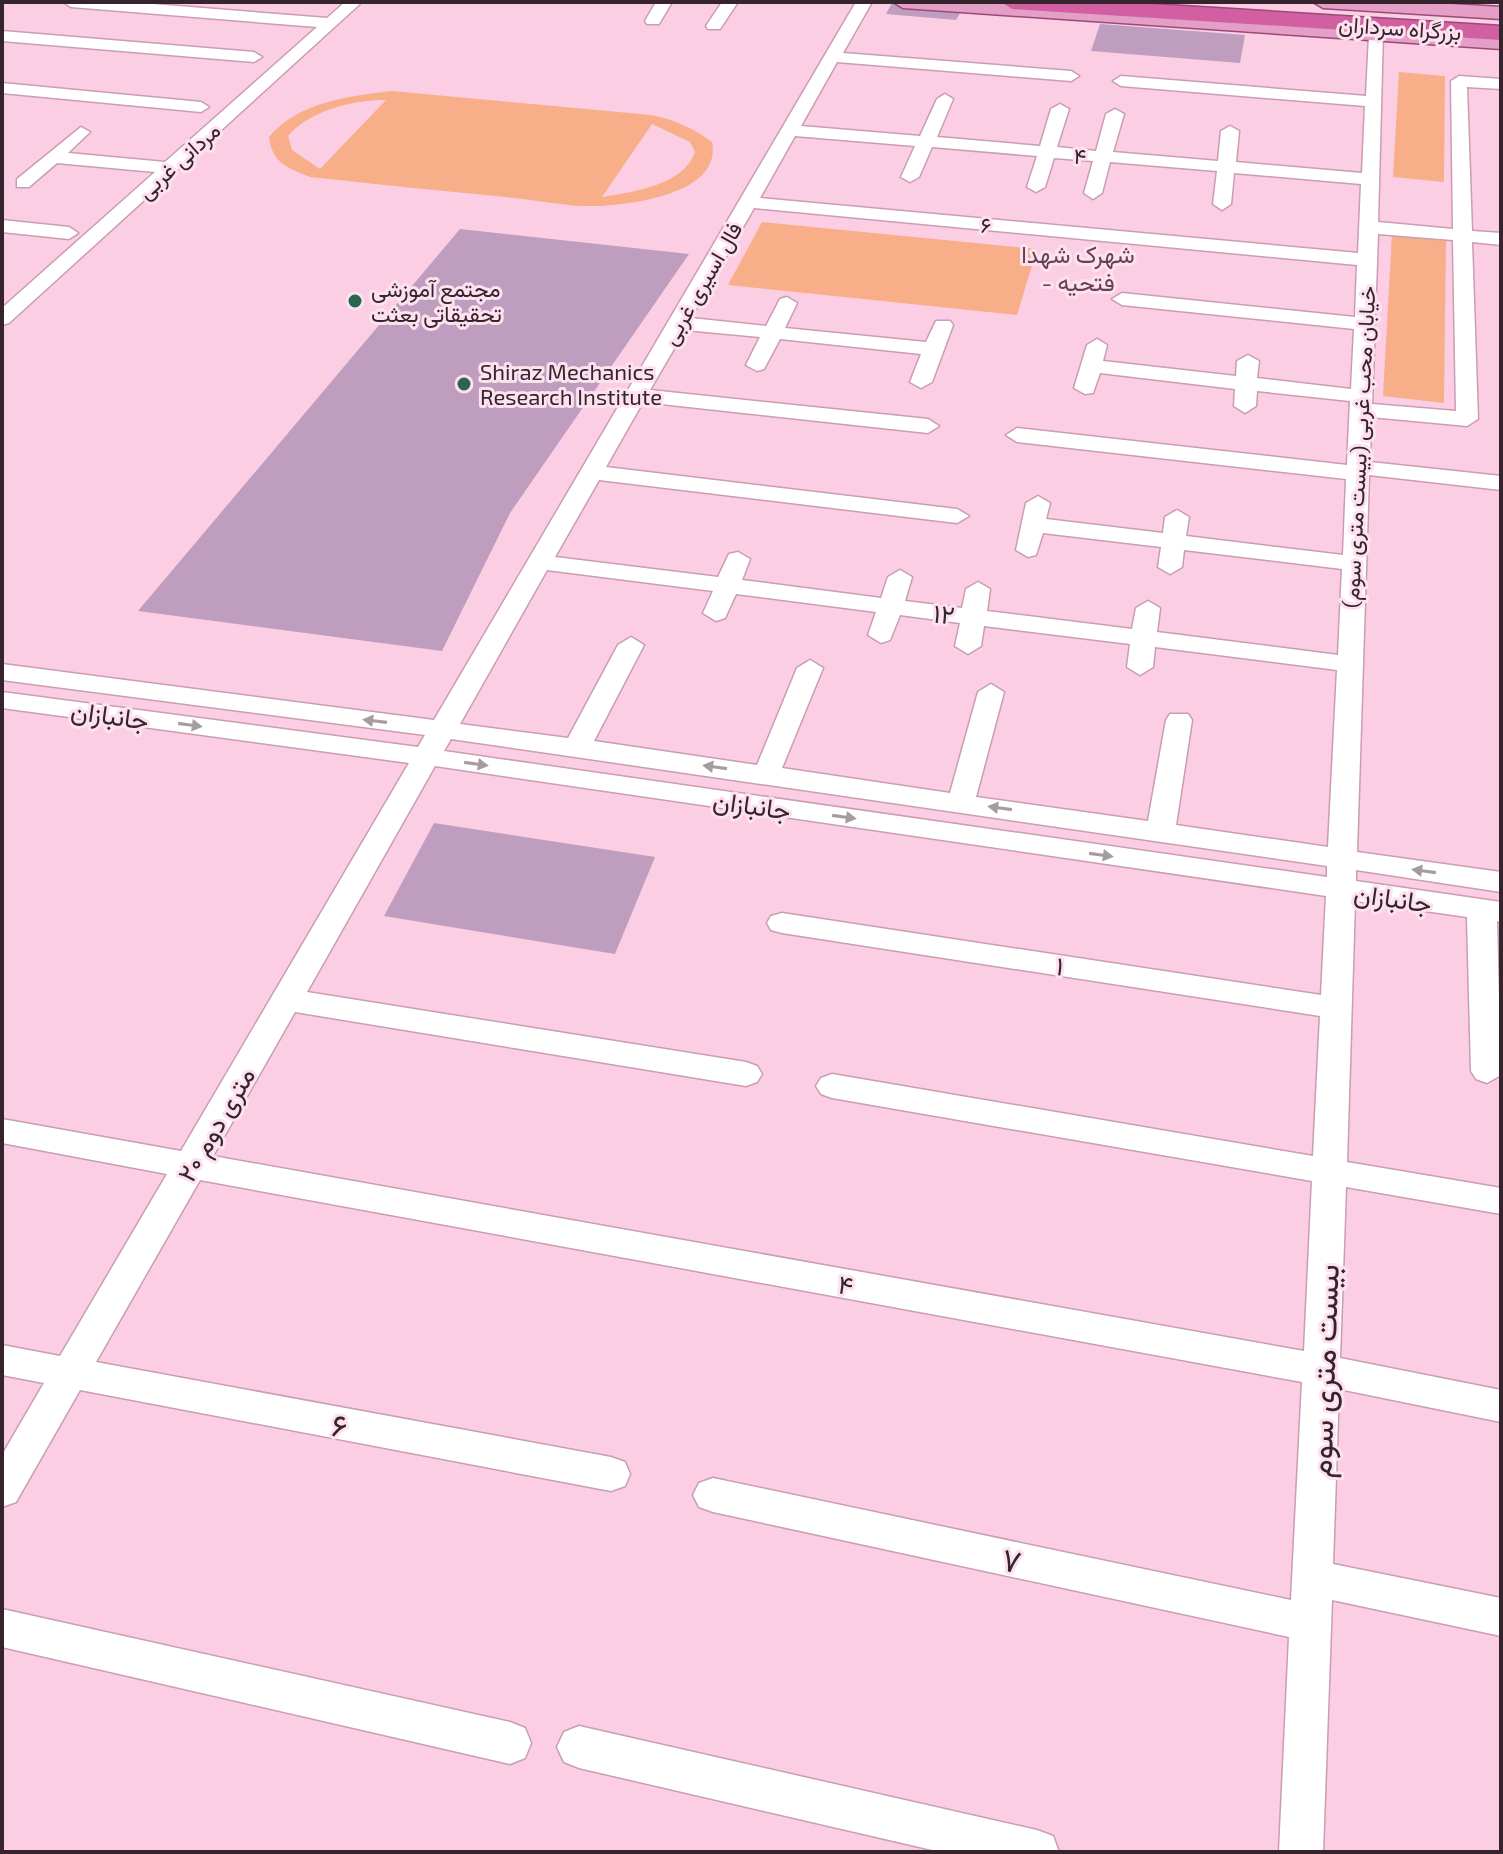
<svg xmlns="http://www.w3.org/2000/svg" width="1503" height="1854" viewBox="0 0 1503 1854" font-family="'Exo 2',Vazirmatn,sans-serif">
<style>
.green{fill:#f8ae89;fill-rule:evenodd}
.building{fill:#be9dbe}
.lines{fill:none;stroke-linecap:round;stroke-linejoin:round}
.minor-casing{stroke:#c99db3;stroke-width:3}
.major-casing{stroke:#9b4a78;stroke-width:3}
.highway-casing{stroke:#9b4a78;stroke-width:3}
.minor{fill:#fff;fill-rule:evenodd}
.major{fill:#e49fc7;fill-rule:evenodd}
.highway{fill:#d25fa1;fill-rule:evenodd}
.oneway{fill:#a49ca0}
.poi-dot{fill:#2a6550;stroke:#fde1ee;stroke-width:3}
.labels{text-anchor:middle;dominant-baseline:central;stroke-width:6;stroke-linejoin:round;paint-order:stroke}
.far-street-label{font-size:22px;fill:#35242d;stroke:#fde1ee}
.far-poi-label{font-size:22px;fill:#35242d;stroke:#fde1ee;text-anchor:start}
.far-neighbourhood-label{font-size:24px;fill:#653f53;stroke:#fde1ee}
.street-label{font-size:26px;fill:#35242d;stroke:#fde1ee}
.near-street-label{font-size:32px;fill:#35242d;stroke:#fde1ee}
</style>
<rect width="100%" height="100%" fill="#fbcee4"/>
<g class="green">
<polygon points="1399,72 1445,76 1444,182 1393,177"/>
<path d="M392,91l259,24c24,5 42,13 61,27 10,51 -77,62 -114,64 -30,1 -62,-6 -92,-9 -65,-6 -130,-13 -196,-20 -22,-9 -38,-14 -41,-40 29,-35 80,-41 123,-46zM386,100l-66,69 -28,-19 -4,-14c22,-26 66,-36 98,-36zM652,124l38,18 5,10c-11,33 -62,40 -93,45z"/>
<polygon points="762,222 1037,249 1017,315 728,285"/>
<polygon points="1392,233 1446,239 1444,403 1383,396"/>
</g>
<g class="building">
<polygon points="892,3 962,10 956,20 886,14"/>
<polygon points="1100,24 1245,35 1240,63 1091,51"/>
<polygon points="460,229 689,254 510,513 442,651 138,611"/>
<polygon points="434,823 655,857 615,954 384,916"/>
</g>
<g class="lines">
<g class="minor-casing">
<g id="minor">
<polygon points="63,2 128,2 327,18 345,2 362,2 9,323 2,325 2,308 155,172 57,163 29,187 17,187 17,179 81,127 90,132 68,153 165,162 317,27 71,7"/>
<polygon points="656,2 672,2 659,24 647,24 645,21"/>
<polygon points="722,2 738,2 720,29 708,29 706,26"/>
<path d="M856,2h16l-29,51 228,18 8,5 -8,5 -234,-19 -36,64 119,10 17,-37 8,-5 8,5 -16,38 103,9 11,-37 9,-5 9,5 -12,38 39,4 10,-37 9,-5 9,5 -11,38 105,9 3,-30 9,-5 9,5 -3,31 126,11 3,-67 -244,-20 -8,-5 8,-5 245,20 3,-61 14,-3 -5,190 75,7 -2,-148 8,-5 42,3v10l-34,-2 5,144 29,2v12l-29,-3 6,177 -11,7 -96,-9 -1,45 131,14v14l-132,-15 -12,377 144,20v20l-145,-22v11l145,21v20l-4,-1 4,154 -14,8 -11,-4 -5,-8 -4,-154 -112,-16 -8,261 154,26v26l-155,-27 -6,171 161,32v32l-162,-33 -6,175 168,34v38l-169,-36 -9,252h-44l10,-215 -576,-125 -14,-5 -6,-12 6,-12 14,-5 578,122 11,-218 -1102,-202 -104,182 515,95 14,5 5,12 -5,12 -14,5 -531,-101 -64,112 -14,5v-52l42,-72 -42,-8v-30l58,11 107,-182 -165,-31v-24l179,32 228,-388 -407,-55v-16l416,55 7,-12 -423,-55v-16l432,56zM795,136l120,10 -14,31 9,5 9,-5 13,-30 105,9 -10,31 9,5 9,-5 9,-29 39,3 -9,32 9,6 9,-6 8,-31 107,9 -4,33 9,6 9,-6 3,-31 127,11 -3,69 -598,-55zM754,208l603,57 -2,52 -233,-24 -10,6 10,6 232,24 -3,60 -94,-11 2,-17 -11,-6 -11,6 -1,15 -133,-15 4,-16 -10,-6 -10,6 -13,43 11,6 8,-1 7,-20 135,16 -1,17 11,7 11,-7 1,-15 93,10 -3,64 -330,-37 -11,7 11,7 329,37 -3,76 -157,-19 3,-19 -12,-7 -12,7 -2,16 -117,-14 4,-16 -12,-7 -12,7 -10,47 12,7 8,-2 7,-22 118,14 -3,20 12,7 12,-7 2,-17 158,19 -4,86 -181,-23 3,-24 -12,-7 -12,7 -4,21 -145,-18 3,-22 -12,-7 -12,7 -4,19 -57,-7 7,-24 -12,-7 -12,7 -7,21 -139,-18 8,-21 -12,-7 -9,2 -11,23 -163,-20 44,-77 358,43 12,-7 -12,-7 -351,-42 37,-65 285,31 11,-7 -11,-7 -278,-29 35,-60 75,7 -14,28 11,6 7,-2 16,-30 141,15 -11,28 11,6 11,-6 21,-57 -3,-4h-14l-10,21 -141,-14 12,-25 -10,-6 -7,2 -14,27 -75,-8zM1378,234l75,6 3,171 -84,-7zM547,570l166,21 -10,22 13,8 9,-3 11,-24 140,18 -8,23 13,8 9,-3 10,-25 60,8 -5,23 13,8 13,-8 3,-20 146,18 -3,23 13,8 13,-8 2,-20 182,23 -9,177 -152,-22 16,-105 -4,-6h-18l-4,6 -18,101 -172,-24 28,-105 -13,-8 -13,8 -28,101 -168,-25 41,-100 -13,-8 -13,8 -40,97 -163,-24 50,-96 -13,-8 -13,8 -50,93 -108,-14zM451,739l876,127v11l-883,-126zM435,766l891,130 -5,99 -539,-82 -11,3 -4,7 4,7 11,3 538,83 -7,140 -481,-82 -11,4 -5,8 5,8 11,4 480,83 -8,170 -1091,-195 82,-144 451,74 11,-4 5,-8 -5,-8 -11,-4 -439,-70z"/>
<polygon points="2,31 254,52 262,57 254,62 2,41"/>
<polygon points="2,83 201,102 209,107 201,112 2,93"/>
<polygon points="2,220 69,227 78,233 69,239 2,232"/>
<polygon points="2,1609 510,1722 525,1728 531,1743 525,1758 510,1764 2,1647"/>
<polygon points="579,1726 1037,1830 1053,1836 1059,1852 941,1852 579,1768 564,1762 557,1747 564,1732"/>
</g>
</g>
<g class="major-casing">
<g id="major">
<polygon points="893,2 988,2 1501,37 1501,49 903,8"/>
<polygon points="1313,2 1418,2 1501,7 1501,19 1323,8"/>
</g>
</g>
<g class="highway-casing">
<polygon id="highway" points="1001,2 1119,2 1501,26 1501,40 1012,9"/>
</g>
<use href="#minor" class="minor"/>
<use href="#major" class="major"/>
<use href="#highway" class="highway"/>
</g>
<defs><path id="oneway-solid" d="M-6-.8H1V-3.2L6.5 0L1 3.2V.8H-6Z" transform="scale(2)"/></defs>
<g class="oneway">
<use href="#oneway-solid" transform="translate(375 721) rotate(-173)"/>
<use href="#oneway-solid" transform="translate(190 725) rotate(8)"/>
<use href="#oneway-solid" transform="translate(476 764) rotate(8)"/>
<use href="#oneway-solid" transform="translate(715 767) rotate(-172)"/>
<use href="#oneway-solid" transform="translate(1000 808) rotate(-172)"/>
<use href="#oneway-solid" transform="translate(844 817) rotate(8)"/>
<use href="#oneway-solid" transform="translate(1101 855) rotate(8)"/>
<use href="#oneway-solid" transform="translate(1424 871) rotate(-172)"/>
</g>
<g class="poi-dot">
<circle cx="355" cy="301" r="8"/>
<circle cx="464" cy="384" r="8"/>
</g>
<g class="labels">
<g class="far-street-label">
<text transform="translate(1400 27) rotate(4)">بزرگراه سرداران</text>
<text transform="translate(1080 155) rotate(5)">۴</text>
<text transform="translate(178 160) rotate(-42)">مردانی غربی</text>
<text transform="translate(986 224) rotate(5)">۶</text>
<text transform="translate(701 283) rotate(-60)">فال اسیری غربی</text>
<text transform="translate(1358 447) rotate(-87)">خیابان محب غربی (بیست متری سوم)</text>
</g>
<g class="far-poi-label">
<text x="371" y="288">مجتمع آموزشی<tspan x="371" dy="25">تحقیقاتی بعثت</tspan></text>
<text x="480" y="371">Shiraz Mechanics<tspan x="480" dy="25">Research Institute</tspan></text>
</g>
<g class="far-neighbourhood-label">
<text x="1078" y="253">شهرک شهدا<tspan x="1078" dy="28">- فتحیه</tspan></text>
</g>
<g class="street-label">
<text transform="translate(944 613) rotate(7)">۱۲</text>
<text transform="translate(110 714) rotate(8)">جانبازان</text>
<text transform="translate(752 804) rotate(8)">جانبازان</text>
<text transform="translate(1393 897) rotate(8)">جانبازان</text>
<text transform="translate(1060 965) rotate(9)">۱</text>
<text transform="translate(215 1124) rotate(-60)">۲۰ متری دوم</text>
<text transform="translate(846 1284) rotate(10)">۴</text>
</g>
<g class="near-street-label">
<text transform="translate(1322 1371) rotate(-88)">بیست متری سوم</text>
<text transform="translate(340 1424) rotate(10)">۶</text>
<text transform="translate(1012 1559) rotate(12)">۷</text>
</g>
</g>
<rect width="1503" height="1854" fill="none" stroke="#35242d" stroke-width="8"/>
</svg>
